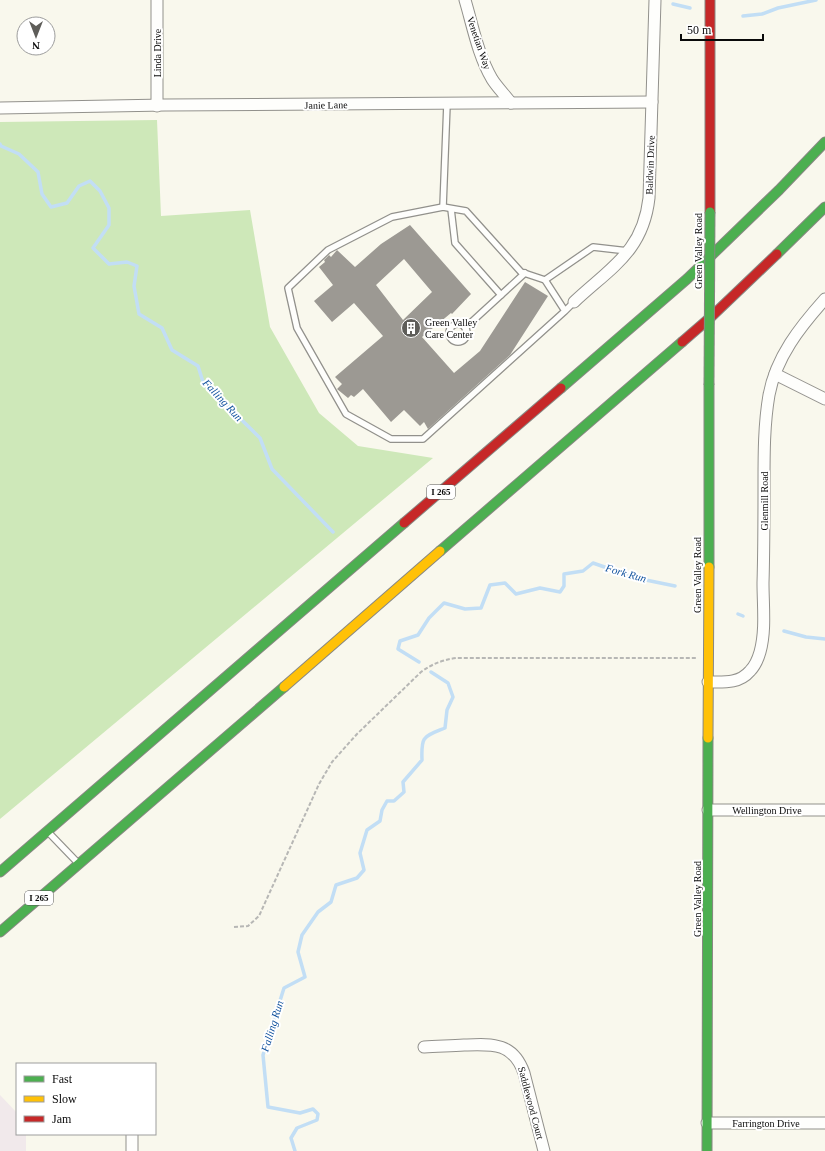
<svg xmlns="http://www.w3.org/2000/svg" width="825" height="1151" viewBox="0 0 825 1151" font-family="Georgia,serif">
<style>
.industrial{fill:#f1e9eb}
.forest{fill:#cee8b9}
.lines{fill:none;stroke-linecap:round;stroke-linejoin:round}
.stream{stroke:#c2def5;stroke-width:3.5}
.building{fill:#9c9993;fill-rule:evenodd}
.lane-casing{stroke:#92918c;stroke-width:8}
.street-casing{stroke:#92918c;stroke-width:13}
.fast-casing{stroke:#888883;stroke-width:11}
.slow-casing{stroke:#888883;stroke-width:11}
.jam-casing{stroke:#888883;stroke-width:11}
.path{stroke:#b7b7b5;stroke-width:2;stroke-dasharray:4 2;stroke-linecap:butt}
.lane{stroke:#fefefc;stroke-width:5.5}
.street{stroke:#fefefc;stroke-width:11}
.fast{stroke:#4caf50;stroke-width:9}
.slow{stroke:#ffc107;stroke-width:9}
.jam{stroke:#c62828;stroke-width:9}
.fast-bridge-casing{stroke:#888883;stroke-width:11;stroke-linecap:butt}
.fast-bridge{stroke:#4caf50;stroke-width:9}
.labels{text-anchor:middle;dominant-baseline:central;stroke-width:4;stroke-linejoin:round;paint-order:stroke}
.shield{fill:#fff;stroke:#545454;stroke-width:1}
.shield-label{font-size:9px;font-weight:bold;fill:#0a0a0a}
.street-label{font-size:10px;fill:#0a0a0a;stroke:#fff}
.poi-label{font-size:10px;fill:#0a0a0a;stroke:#fff;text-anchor:start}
.water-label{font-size:11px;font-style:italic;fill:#11529e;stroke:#fff}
</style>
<rect width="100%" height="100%" fill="#f9f8ed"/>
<polygon class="industrial" points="0,1095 17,1113 17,1134 26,1134 26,1151 0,1151"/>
<polygon class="forest" points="157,120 161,216 250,210 270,327 319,413 358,446 433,458 0,819 0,122"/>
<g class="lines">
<g class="stream">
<polyline points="673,4 690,8"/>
<polyline points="743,16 762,14 778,8 816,0"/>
<polyline points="0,144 1,146 19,154 38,172 42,194 51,207 67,203 79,186 90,181 100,191 109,208 109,225 93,248 109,264 127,262 137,266 134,286 139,314 162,328 172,350 198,366 203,382 260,438 272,469 333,532"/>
<polyline points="738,614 743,616"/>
<polyline points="784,631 806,637 825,639"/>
<polyline points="419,662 398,649 400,641 418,635 429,618 444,603 465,609 481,608 490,585 505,583 516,594 540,588 560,592 564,586 564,574 583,571 593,563 636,578 675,586"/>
<path d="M295,1151l-4,-13 6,-10 20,-8 1,-6 -5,-5 -13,4 -32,-6 -5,-52 21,-67 21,-11 -7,-25 4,-17 16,-23 13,-10 5,-17 21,-7 7,-8 -4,-17 7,-23 13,-9 2,-11 5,-9h7l10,-9 -1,-10 19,-22c-1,-24 1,-23 23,-32l2,-18 6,-13 -5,-14 -17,-11"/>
</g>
</g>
<path class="building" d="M410,225l61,69 -19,20 -1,-1 -29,24 32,36 26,-22 45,-69 23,14 -38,59 -82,74 -4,-7 -4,4 -16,-16 -13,12 -28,-33 -9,8 -3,-2 -3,3 -11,-9 5,-5 -7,-7 48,-41 -29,-33 -22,19 -18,-21 19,-16 -14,-18 6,-5 -1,-2 5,-5 2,2 6,-7 18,17 26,-23zM404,259l28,33 -29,28 -27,-35z"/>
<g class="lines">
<g class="lane-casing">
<g id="lane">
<polyline points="443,207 447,104"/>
<polyline points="451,209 455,243 501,295"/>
<polyline points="545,280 593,247 628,251"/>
<polyline points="565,311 423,439 391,439 346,414 297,328 288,288 328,250 392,217 443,207 466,211 521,272 545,280 565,311 574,302"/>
<circle cx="458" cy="333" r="9"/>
<polyline points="465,328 525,273"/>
<polyline points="50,834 76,861"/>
</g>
</g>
<g class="street-casing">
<g id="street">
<path d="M465,0c8,27 13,55 27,79 5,8 13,16 19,24"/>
<polyline points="157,106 157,0"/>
<polyline points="0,108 165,105 652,102"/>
<path d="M574,302c36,-34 69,-50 75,-104l6,-198"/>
<polyline points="775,374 825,399"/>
<path d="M708,682c15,0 31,2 42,-11 5,-5 8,-12 10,-19 6,-21 3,-47 3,-69 1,-34 1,-67 1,-100 0,-29 0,-59 5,-88 7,-38 31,-68 56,-96"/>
<polyline points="708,810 825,810"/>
<path d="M424,1047c13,-1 26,-1 40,-2 28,-1 49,-3 60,28l20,78"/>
<polyline points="707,1123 825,1123"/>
<polyline points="132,1151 132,1134"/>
</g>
</g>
<g class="fast-casing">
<g id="fast">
<polyline points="777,254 825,207"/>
<polyline points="561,388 687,279 779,190 825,142"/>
<polyline points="440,551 682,342"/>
<polyline points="709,567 709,385"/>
<polyline points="0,872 404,523"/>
<polyline points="0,932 284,687"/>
<polyline points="707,1151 708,738"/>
</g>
</g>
<g class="slow-casing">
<g id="slow">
<polyline points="284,687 440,551"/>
<polyline points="708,738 709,567"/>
</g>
</g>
<g class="jam-casing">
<g id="jam">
<polyline points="710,0 710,212"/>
<polyline points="682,342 712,316 777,254"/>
<polyline points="404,523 561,388"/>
</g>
</g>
<path class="path" d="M234,927l14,-1 11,-10 60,-132 13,-22 25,-28 64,-62c11,-8 21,-12 35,-14h241"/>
<use href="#lane" class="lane"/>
<use href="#street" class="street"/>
<use href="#fast" class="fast"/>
<use href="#slow" class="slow"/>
<use href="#jam" class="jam"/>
<g class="fast-bridge-casing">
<polyline id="fast-bridge" points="709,385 710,212"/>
</g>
<use href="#fast-bridge" class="fast-bridge"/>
</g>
<defs>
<g id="building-disc" transform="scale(1)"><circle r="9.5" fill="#5e5d59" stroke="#fff"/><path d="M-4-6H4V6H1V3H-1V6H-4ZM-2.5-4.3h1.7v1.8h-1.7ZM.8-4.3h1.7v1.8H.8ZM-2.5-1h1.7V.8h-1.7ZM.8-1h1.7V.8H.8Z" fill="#fff"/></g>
</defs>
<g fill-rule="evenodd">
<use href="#building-disc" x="411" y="328"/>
</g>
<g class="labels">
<g class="shield">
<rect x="427" y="485" width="28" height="14" rx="3"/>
<rect x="25" y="891" width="28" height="14" rx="3"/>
</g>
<g class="shield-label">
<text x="441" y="492">I 265</text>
<text x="39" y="898">I 265</text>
</g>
<g class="street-label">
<text transform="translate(479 43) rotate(71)">Venetian Way</text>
<text transform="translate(157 53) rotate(-90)">Linda Drive</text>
<text transform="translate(326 105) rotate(-1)">Janie Lane</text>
<text transform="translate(650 165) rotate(-88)">Baldwin Drive</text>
<text transform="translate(698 251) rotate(-90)">Green Valley Road</text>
<text transform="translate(764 501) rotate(-90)">Glenmill Road</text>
<text transform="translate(697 575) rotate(-90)">Green Valley Road</text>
<text x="767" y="810">Wellington Drive</text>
<text transform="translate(697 899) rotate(-90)">Green Valley Road</text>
<text transform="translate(531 1103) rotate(75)">Saddlewood Court</text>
<text x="766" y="1123">Farrington Drive</text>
</g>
<g class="poi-label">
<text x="425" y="322">Green Valley<tspan x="425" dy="12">Care Center</tspan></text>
</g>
<g class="water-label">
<text transform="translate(223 400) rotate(47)">Falling Run</text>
<text transform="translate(626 573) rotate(16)">Fork Run</text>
<text transform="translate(272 1026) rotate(-73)">Falling Run</text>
</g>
</g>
<rect x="16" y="1063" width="140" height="72" fill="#ffffff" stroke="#9d9d9d"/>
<rect x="24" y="1076" width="20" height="6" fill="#4caf50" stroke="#9d9d9d"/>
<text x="52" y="1083" font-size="12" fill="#0a0a0a">Fast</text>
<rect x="24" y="1096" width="20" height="6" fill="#ffc107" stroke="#9d9d9d"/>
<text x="52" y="1103" font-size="12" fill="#0a0a0a">Slow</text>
<rect x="24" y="1116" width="20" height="6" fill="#c62828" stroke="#9d9d9d"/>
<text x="52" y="1123" font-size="12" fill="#0a0a0a">Jam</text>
<g transform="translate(36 36) rotate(180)"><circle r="19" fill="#ffffff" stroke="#9d9d9d"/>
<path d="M0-3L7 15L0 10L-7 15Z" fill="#5e5d59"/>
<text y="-6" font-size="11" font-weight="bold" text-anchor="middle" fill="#0a0a0a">N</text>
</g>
<path d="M681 34v6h82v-6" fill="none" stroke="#0a0a0a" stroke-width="2"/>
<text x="687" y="34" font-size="12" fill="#0a0a0a" stroke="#ffffff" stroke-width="3" paint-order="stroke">50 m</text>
</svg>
